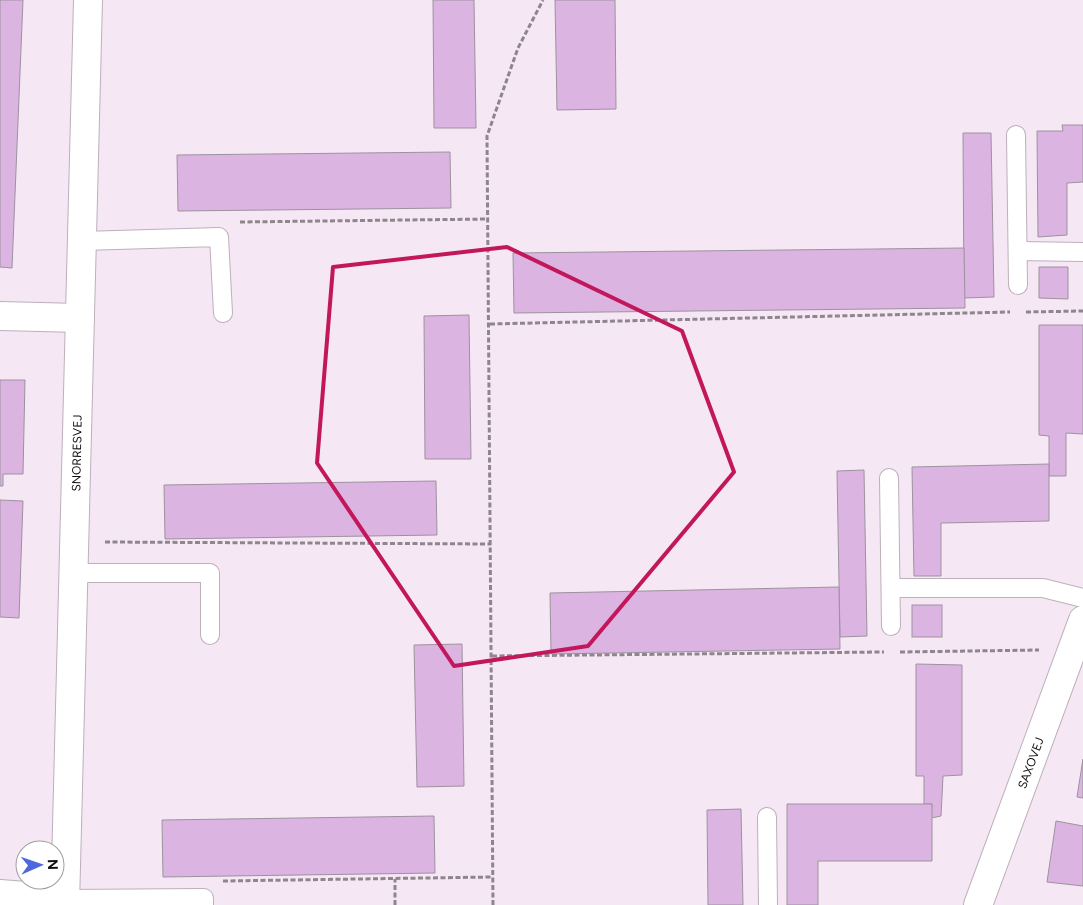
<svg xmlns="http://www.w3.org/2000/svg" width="1083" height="905" viewBox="0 0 1083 905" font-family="Figtree,sans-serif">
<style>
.building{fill:#dcb4e2;stroke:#9c929e}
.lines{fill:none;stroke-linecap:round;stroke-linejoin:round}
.lane-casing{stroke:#bcb0bb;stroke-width:20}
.street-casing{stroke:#bcb0bb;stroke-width:30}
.path{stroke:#8e858d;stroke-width:3;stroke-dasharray:5 2.5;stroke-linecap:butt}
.lane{stroke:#fff;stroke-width:18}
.street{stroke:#fff;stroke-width:28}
.marked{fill:none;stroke:#c2185b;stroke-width:4;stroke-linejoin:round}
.labels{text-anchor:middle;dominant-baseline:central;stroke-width:4;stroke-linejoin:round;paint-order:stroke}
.street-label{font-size:12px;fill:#120e11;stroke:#fff}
</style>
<rect width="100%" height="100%" fill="#f5e8f4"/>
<g class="building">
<polygon points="0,0 23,0 12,268 0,267"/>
<polygon points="433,0 474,0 476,128 434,128"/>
<polygon points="555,0 615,0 616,109 557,110"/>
<polygon points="1062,125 1083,125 1083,182 1067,183 1067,235 1038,237 1037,131 1063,131"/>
<polygon points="963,133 991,133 994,297 964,298"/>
<polygon points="450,152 451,208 178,211 177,155"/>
<polygon points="964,248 965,308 514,313 513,253"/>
<polygon points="1039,267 1068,267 1068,299 1039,298"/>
<polygon points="469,315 471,459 425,459 424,316"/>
<polygon points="1039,325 1083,325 1083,434 1066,433 1066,476 1049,476 1049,436 1039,435"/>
<polygon points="0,380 25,380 23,474 3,474 3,486 0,486"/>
<polygon points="1049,464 1049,521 941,523 941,576 914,576 912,467"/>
<polygon points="864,470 867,636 840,637 837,471"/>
<polygon points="436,481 437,535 165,539 164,485"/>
<polygon points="0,500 23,501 19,618 0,617"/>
<polygon points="839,587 840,649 551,654 550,593"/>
<rect x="912" y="605" width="30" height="32"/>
<polygon points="462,644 464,786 417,787 414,645"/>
<polygon points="916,664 962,665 962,775 943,776 941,816 931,818 932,804 924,804 924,776 916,776"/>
<polygon points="1083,759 1083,798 1077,797"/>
<polygon points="787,804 932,804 932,861 818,861 818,905 787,905"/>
<polygon points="741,809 743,905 708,905 707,810"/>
<polygon points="434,816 435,873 163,877 162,820"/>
<polygon points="1056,821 1083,826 1083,886 1047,882"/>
</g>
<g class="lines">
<g class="lane-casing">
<g id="lane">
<polyline points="1016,135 1018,285"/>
<polyline points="82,241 219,237 223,313"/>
<polyline points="1018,251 1083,252"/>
<polyline points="889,478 891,626"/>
<polyline points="73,573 210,573 210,635"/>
<polyline points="891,588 1043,588 1083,598"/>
<polyline points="767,817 768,905"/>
<polyline points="65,899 204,898 204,905"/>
</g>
</g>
<g class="street-casing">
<g id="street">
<polyline points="0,316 80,318"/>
<polyline points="0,894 65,899"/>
<polyline points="65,905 88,0"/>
<polyline points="978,905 1083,620"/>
</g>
</g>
<g class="path">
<polyline points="240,222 489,219"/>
<polyline points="1026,312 1083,311"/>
<polyline points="490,324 1010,312"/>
<polyline points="105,542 491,544"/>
<polyline points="900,652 1039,650"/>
<polyline points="492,656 884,652"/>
<polyline points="223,881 492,877"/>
<polyline points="395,905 395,879"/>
<polyline points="493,905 487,136 518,48 543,0"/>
</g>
<use href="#lane" class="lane"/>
<use href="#street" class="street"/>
</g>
<path class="marked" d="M507,247l175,84 52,141 -146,174 -134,20 -137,-203 16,-196z"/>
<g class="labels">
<g class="street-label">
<text transform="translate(77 453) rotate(-89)">SNORRESVEJ</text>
<text transform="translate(1031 763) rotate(-70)">SAXOVEJ</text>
</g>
</g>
<g transform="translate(40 865) rotate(88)"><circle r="24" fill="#ffffff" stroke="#a09fa0"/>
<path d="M0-4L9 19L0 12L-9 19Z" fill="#4d68dc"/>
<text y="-8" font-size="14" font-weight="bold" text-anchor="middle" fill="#120e11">N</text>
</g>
</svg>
